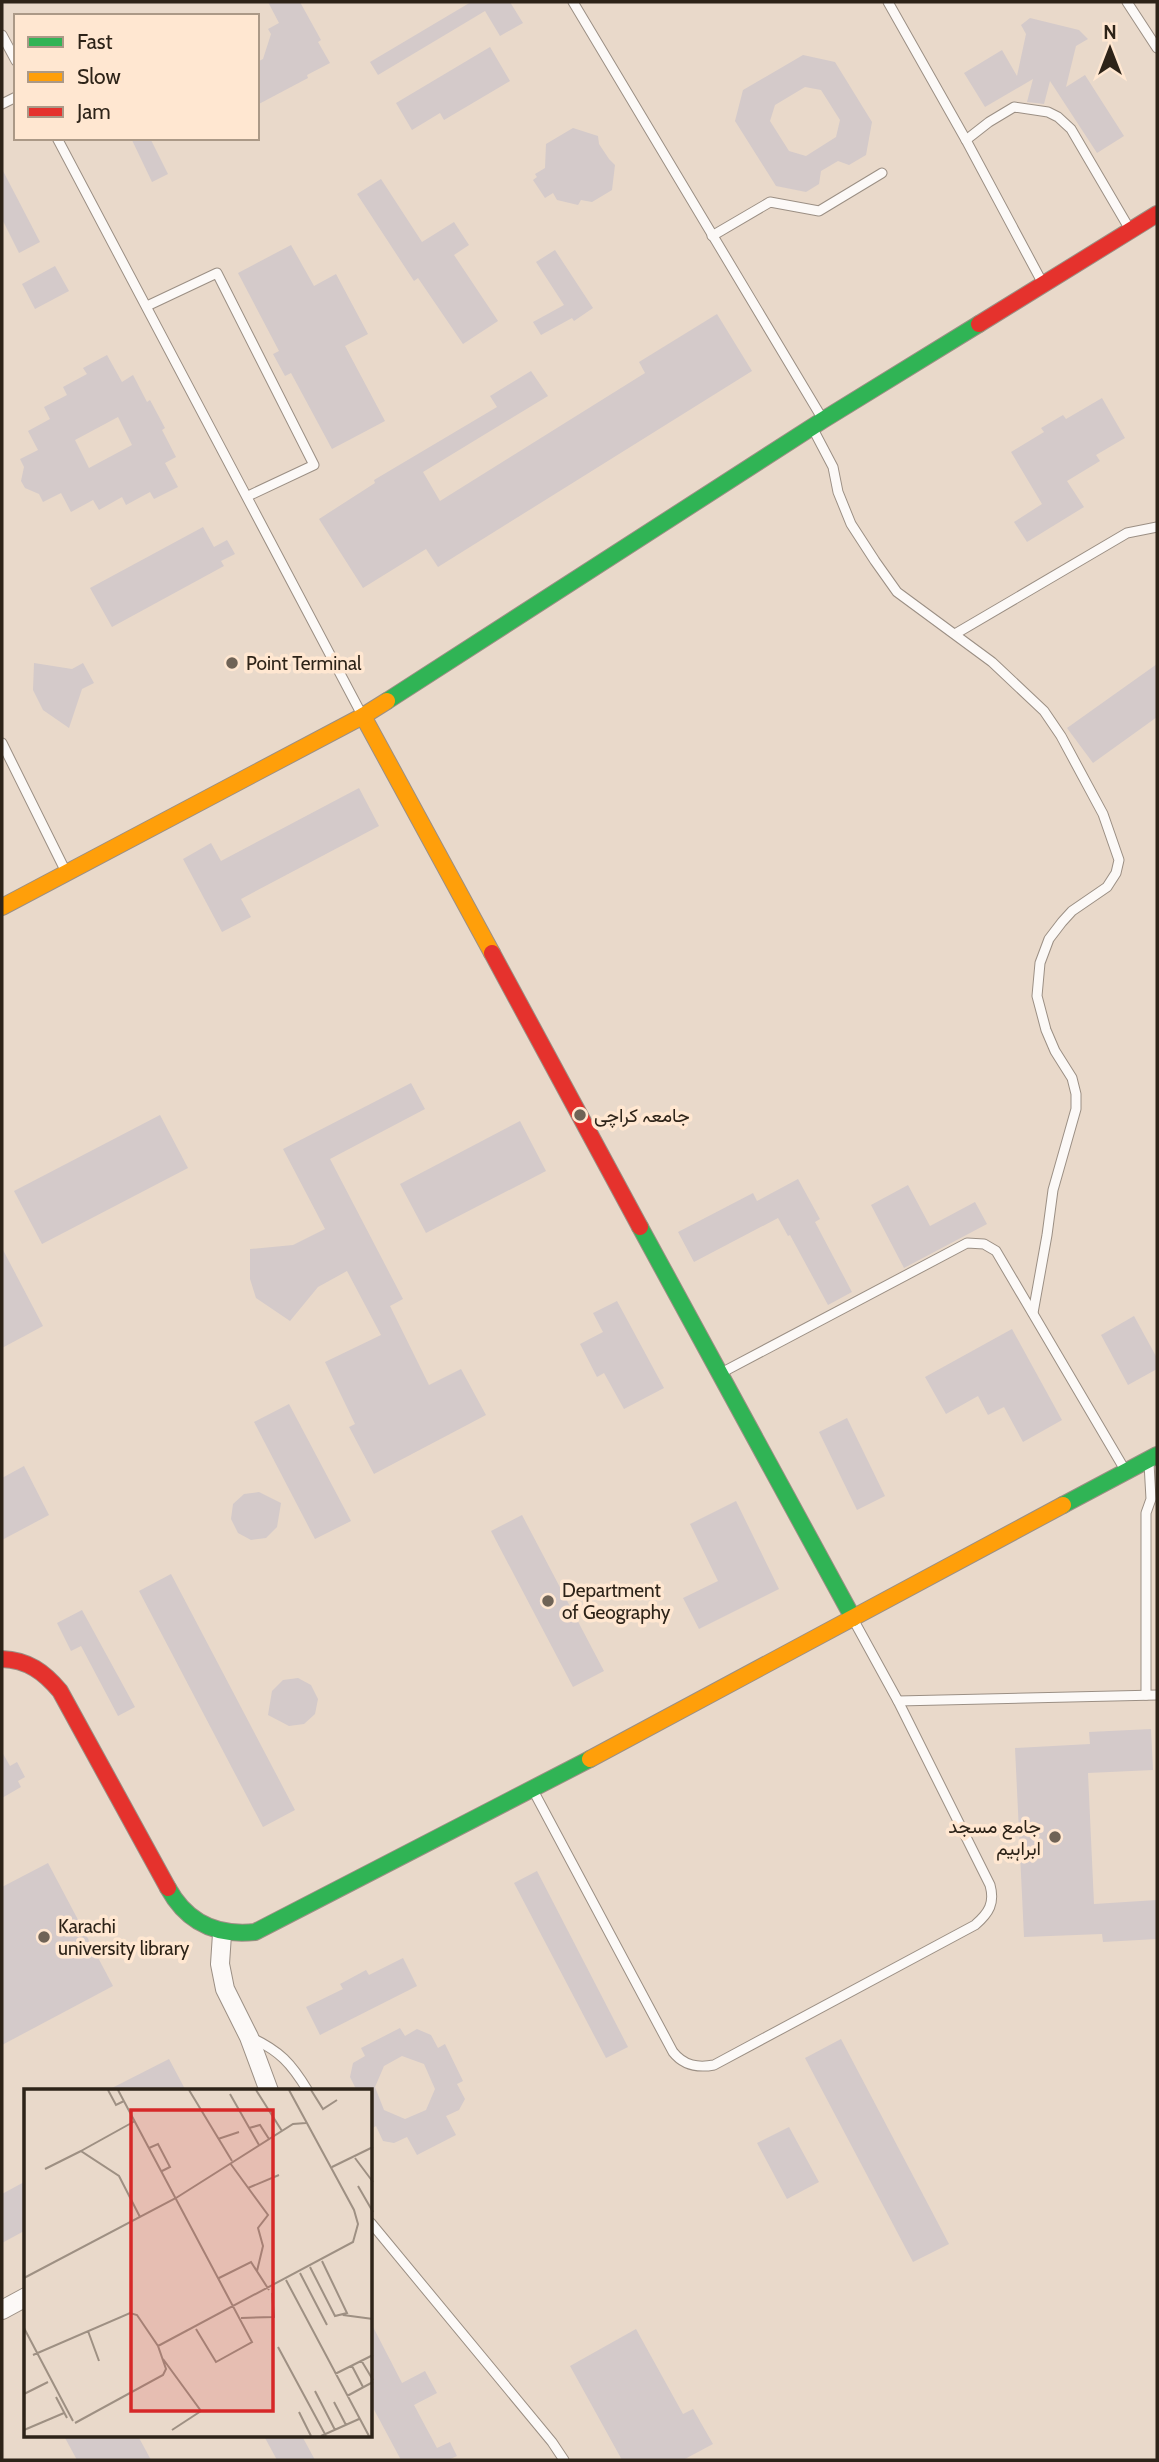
<svg xmlns="http://www.w3.org/2000/svg" width="1159" height="2462" viewBox="0 0 1159 2462" font-family="Cabin,Vazirmatn,sans-serif">
<style>
.building{fill:#d4caca;fill-rule:evenodd}
.lines{fill:none;stroke-linecap:round;stroke-linejoin:round}
.lane-casing{stroke:#9b8f84;stroke-width:11}
.street-casing{stroke:#9b8f84;stroke-width:20}
.fast-casing{stroke:#9b8f84;stroke-width:18}
.slow-casing{stroke:#9b8f84;stroke-width:18}
.jam-casing{stroke:#9b8f84;stroke-width:18}
.lane{stroke:#fcf9f7;stroke-width:9}
.street{stroke:#fcf9f7;stroke-width:18}
.fast{stroke:#30b455;stroke-width:16}
.slow{stroke:#ff9f0a;stroke-width:16}
.jam{stroke:#e5322d;stroke-width:16}
.poi-dot{fill:#6f6356;stroke:#ffe7d1;stroke-width:2.5}
.labels{text-anchor:middle;dominant-baseline:central;stroke-width:7;stroke-linejoin:round;paint-order:stroke}
.poi-label{font-size:19px;fill:#2d2318;stroke:#ffe7d1;text-anchor:start}
.inset-road{fill:none;stroke:#9e9083;stroke-width:2}
.view{fill:#d62828;fill-opacity:0.15;stroke:#d62828;stroke-width:3.5}
.inset-edge{fill:none;stroke:#2d2318;stroke-width:3.5}
</style>
<rect width="100%" height="100%" fill="#e9d9ca"/>
<g class="building">
<polygon points="268,2 300,2 321,40 318,42 330,63 307,75 308,78 257,105 257,62 263,59 271,34 268,29 279,23"/>
<polygon points="471,2 510,2 523,23 500,36 485,11 378,75 370,62"/>
<polygon points="1030,18 1079,30 1088,39 1076,46 1066,87 1085,75 1124,136 1097,153 1050,81 1044,104 1027,102 1033,79 985,107 964,73 1002,50 1017,76 1026,34 1021,25"/>
<polygon points="490,47 510,81 444,120 440,113 412,130 396,103"/>
<path d="M803,55l32,7 37,60 -6,33 -17,10 -11,-4 -17,10 -2,13 -13,8 -30,-6 -41,-65 8,-31zM805,87l16,3 19,30 -4,17 -30,19 -17,-5 -19,-30 5,-16z"/>
<polygon points="573,128 598,136 599,144 609,159 615,165 612,190 592,202 581,200 578,205 557,200 553,193 545,198 533,180 537,177 535,174 545,168 546,144"/>
<polygon points="131,138 150,138 168,174 152,182"/>
<polygon points="2,169 40,242 19,253 2,219"/>
<polygon points="381,179 422,242 454,222 469,245 454,255 498,321 463,344 418,278 414,281 357,194"/>
<polygon points="291,245 314,286 336,274 368,334 345,346 385,421 332,449 291,373 285,376 273,354 279,351 238,273"/>
<polygon points="555,250 593,308 574,321 572,318 541,335 533,322 564,305 536,262"/>
<polygon points="55,266 69,291 35,309 22,284"/>
<polygon points="717,314 752,371 438,567 426,549 363,588 319,519 375,483 374,480 497,407 490,396 531,371 548,396 423,472 440,501 645,373 639,362"/>
<path d="M107,355l15,27 11,-7 14,27 3,-2 15,28 -3,2 14,27 -11,6 13,24 -24,12 -4,-7 -24,13 -4,-8 -23,13 -6,-10 -22,12 -10,-19 -18,9 -4,-8 -14,-6 -4,-7 3,-14 -4,-8 18,-9 -10,-19 22,-12 -6,-12 23,-12 -4,-8 24,-13 -4,-6zM118,417l14,28 -43,23 -14,-28z"/>
<polygon points="1102,398 1125,438 1096,455 1100,461 1067,481 1084,507 1027,542 1014,522 1042,504 1011,452 1044,432 1041,428 1063,415 1066,419"/>
<polygon points="203,527 214,547 227,540 235,554 221,561 224,566 112,627 90,588"/>
<polygon points="34,663 72,669 83,663 94,683 82,689 69,728 43,710 33,690"/>
<polygon points="1157,664 1157,717 1093,763 1067,728"/>
<polygon points="359,788 379,826 241,899 251,917 222,932 183,859 211,843 221,861"/>
<polygon points="411,1083 425,1109 330,1159 403,1299 390,1306 429,1385 461,1369 486,1415 374,1474 349,1427 355,1424 325,1362 381,1335 347,1271 318,1287 290,1321 256,1298 250,1279 250,1249 293,1245 325,1229 283,1149"/>
<polygon points="160,1115 188,1168 42,1244 14,1191"/>
<polygon points="520,1121 546,1171 426,1233 400,1184"/>
<polygon points="798,1179 820,1219 815,1222 852,1292 828,1305 790,1235 788,1236 778,1218 694,1262 678,1232 753,1193 757,1201"/>
<polygon points="908,1185 930,1226 975,1202 987,1224 904,1268 871,1205"/>
<polygon points="2,1248 43,1326 2,1348"/>
<polygon points="617,1301 664,1388 624,1409 604,1373 597,1377 580,1344 603,1332 593,1313"/>
<polygon points="1134,1316 1157,1358 1157,1369 1128,1385 1101,1335"/>
<polygon points="1012,1329 1062,1420 1023,1442 1004,1407 988,1415 978,1396 946,1414 925,1377"/>
<polygon points="289,1404 351,1521 315,1539 254,1422"/>
<polygon points="847,1418 885,1496 857,1510 819,1432"/>
<polygon points="24,1466 49,1515 2,1540 2,1478"/>
<polygon points="259,1492 281,1503 277,1527 266,1538 251,1540 238,1533 231,1519 233,1504 244,1494"/>
<polygon points="736,1501 779,1589 699,1629 683,1598 718,1581 690,1524"/>
<polygon points="522,1515 604,1671 573,1687 491,1531"/>
<polygon points="171,1574 295,1810 263,1827 139,1591"/>
<polygon points="82,1610 135,1707 118,1716 81,1646 71,1651 57,1623"/>
<polygon points="298,1678 311,1685 318,1699 315,1714 304,1724 289,1726 268,1715 272,1691 283,1680"/>
<polygon points="1151,1729 1153,1770 1088,1773 1094,1904 1157,1900 1157,1939 1103,1942 1102,1934 1024,1937 1015,1748 1090,1744 1089,1732"/>
<polygon points="2,1752 10,1766 17,1762 25,1777 18,1781 21,1787 2,1798"/>
<polygon points="48,1863 113,1986 2,2045 2,1887"/>
<polygon points="537,1871 628,2047 606,2058 514,1883"/>
<polygon points="403,1958 417,1986 320,2035 306,2007 343,1989 340,1984 366,1970 369,1975"/>
<path d="M400,2028l5,8 12,-7 14,6 7,13 7,-4 18,37 -6,3 8,15 -6,11 -13,6 10,19 -39,20 -10,-18 -13,6 -11,-2 -7,-15 -5,3v-38h-14l-7,-14 3,-14 12,-7 -4,-8zM402,2056l22,8 11,25 -9,21 -21,9 -21,-9 -9,-23 9,-21z"/>
<polygon points="841,2039 949,2244 913,2262 805,2058"/>
<polygon points="169,2059 186,2091 106,2091"/>
<polygon points="789,2127 819,2182 787,2199 757,2143"/>
<polygon points="26,2181 26,2230 2,2243 2,2194"/>
<polygon points="371,2323 402,2383 425,2371 437,2393 414,2405 437,2448 450,2442 457,2456 448,2460 401,2460 371,2404"/>
<polygon points="636,2329 683,2414 693,2409 713,2444 683,2460 622,2460 570,2366"/>
<polygon points="64,2436 138,2436 151,2460 77,2460"/>
<polygon points="264,2436 302,2436 315,2460 277,2460"/>
</g>
<g class="lines">
<g class="lane-casing">
<g id="lane">
<polyline points="573,2 822,418"/>
<polyline points="888,2 966,140 1042,282"/>
<polyline points="1127,2 1157,48"/>
<polyline points="2,35 16,61"/>
<polyline points="2,104 16,97"/>
<polyline points="57,138 362,715"/>
<polyline points="966,140 989,122 1014,107 1048,112 1058,117 1071,129 1129,228"/>
<polyline points="712,236 770,202 819,211 882,173"/>
<polyline points="147,306 217,273 314,465 248,496"/>
<polyline points="813,429 833,467 838,492 851,524 875,561 897,592 992,662 1044,711 1061,736 1103,814 1119,860 1116,873 1107,887 1072,911 1062,922 1049,939 1040,963 1037,996 1046,1030 1055,1051 1072,1078 1076,1094 1076,1109 1053,1190 1047,1235 1033,1313"/>
<polyline points="955,634 1127,533 1157,527"/>
<polyline points="2,743 66,872"/>
<polyline points="721,1373 967,1243 984,1244 996,1251 1125,1470"/>
<polyline points="1146,1695 1146,1513 1151,1499 1149,1463"/>
<polyline points="898,1701 1157,1695"/>
<path d="M534,1792l139,260c11,14 25,16 41,13l261,-140c14,-12 20,-22 15,-40l-92,-184 -45,-82"/>
<path d="M250,2037c30,14 41,26 58,54"/>
<polyline points="371,2223 552,2442 564,2460"/>
</g>
</g>
<g class="street-casing">
<g id="street">
<polyline points="222,1934 220,1964 225,1989 249,2037 269,2091"/>
<polyline points="2,2310 26,2297"/>
</g>
</g>
<g class="fast-casing">
<g id="fast">
<polyline points="387,701 823,420 979,324"/>
<polyline points="640,1227 853,1618"/>
<polyline points="1063,1505 1157,1455"/>
<path d="M168,1888c19,35 49,48 87,44l335,-173"/>
</g>
</g>
<g class="slow-casing">
<g id="slow">
<polyline points="363,716 492,953"/>
<polyline points="2,907 363,716 387,701"/>
<polyline points="590,1759 1063,1505"/>
</g>
</g>
<g class="jam-casing">
<g id="jam">
<polyline points="979,324 1157,214"/>
<polyline points="492,953 640,1227"/>
<path d="M2,1659c26,1 42,13 58,32l108,197"/>
</g>
</g>
<use href="#lane" class="lane"/>
<use href="#street" class="street"/>
<use href="#fast" class="fast"/>
<use href="#slow" class="slow"/>
<use href="#jam" class="jam"/>
</g>
<g class="poi-dot">
<circle cx="232" cy="663" r="7"/>
<circle cx="580" cy="1115" r="7"/>
<circle cx="548" cy="1601" r="7"/>
<circle cx="1055" cy="1837" r="7"/>
<circle cx="44" cy="1937" r="7"/>
</g>
<g class="labels">
<g class="poi-label">
<text x="246" y="663">Point Terminal</text>
<text x="594" y="1115">جامعہ کراچی</text>
<text x="562" y="1590">Department<tspan x="562" dy="22">of Geography</tspan></text>
<text x="1041" y="1826" text-anchor="end">جامع مسجد<tspan x="1041" dy="22">ابراہیم</tspan></text>
<text x="58" y="1926">Karachi<tspan x="58" dy="22">university library</tspan></text>
</g>
</g>
<g transform="translate(24 2089)">
<rect width="348" height="348" fill="#e9d9ca"/>
<path class="inset-road" d="M84,1l8,15 8,-4M94,1l134,252 -36,20 -20,-33M165,1l43,71M232,1l26,41M287,1l12,19 14,-9M206,5l29,51M111,32l-54,30 38,25 21,41M225,39l11,-3 9,14M194,50l21,-7M125,59l9,-4 12,23 -8,4M331,69l18,24M206,74l38,52 -10,13 5,18 -6,25M308,78l41,-20M21,80l36,-18M334,97l15,26M224,99l31,-13M286,178l25,49 12,-3 -25,-52M276,184l27,52M0,189l152,-80 117,-74 13,-1M195,189l32,-16 18,28M262,191l83,156M319,226l30,4M217,229l33,-1 -2,-24M0,239l49,93M64,242l11,30M134,257l195,-104 5,-18 -4,-14 -65,-120M254,258l48,89M9,266l97,-42 7,2 21,31 8,23 -3,6 -88,48M139,270l38,52 -29,19M337,271l12,20M328,277l11,21M311,285l38,-19M291,302l20,39M0,305l24,-12M323,307l26,-14M32,308l11,21M310,313l12,23M275,323l12,24M0,341l40,-17M297,347l38,-17"/>
<path class="view" d="M107,21h142v301h-142z"/>
<rect width="348" height="348" class="inset-edge"/>
</g>
<rect width="1159" height="2462" fill="none" stroke="#2d2318" stroke-width="7"/>
<rect x="14" y="14" width="245" height="126" fill="#ffe7d1" stroke="#ab9987" stroke-width="2"/>
<rect x="28" y="37" width="35" height="10" fill="#30b455" stroke="#ab9987" stroke-width="2"/>
<text x="77" y="49" font-size="21" fill="#2d2318">Fast</text>
<rect x="28" y="72" width="35" height="10" fill="#ff9f0a" stroke="#ab9987" stroke-width="2"/>
<text x="77" y="84" font-size="21" fill="#2d2318">Slow</text>
<rect x="28" y="107" width="35" height="10" fill="#e5322d" stroke="#ab9987" stroke-width="2"/>
<text x="77" y="119" font-size="21" fill="#2d2318">Jam</text>
<g transform="translate(1110 49)" stroke="#ffe7d1" stroke-width="5" paint-order="stroke">
<path d="M0-5L12 26L0 18L-12 26Z" fill="#2d2318"/>
<text y="-10" font-size="19" font-weight="bold" text-anchor="middle" fill="#2d2318">N</text>
</g>
</svg>
